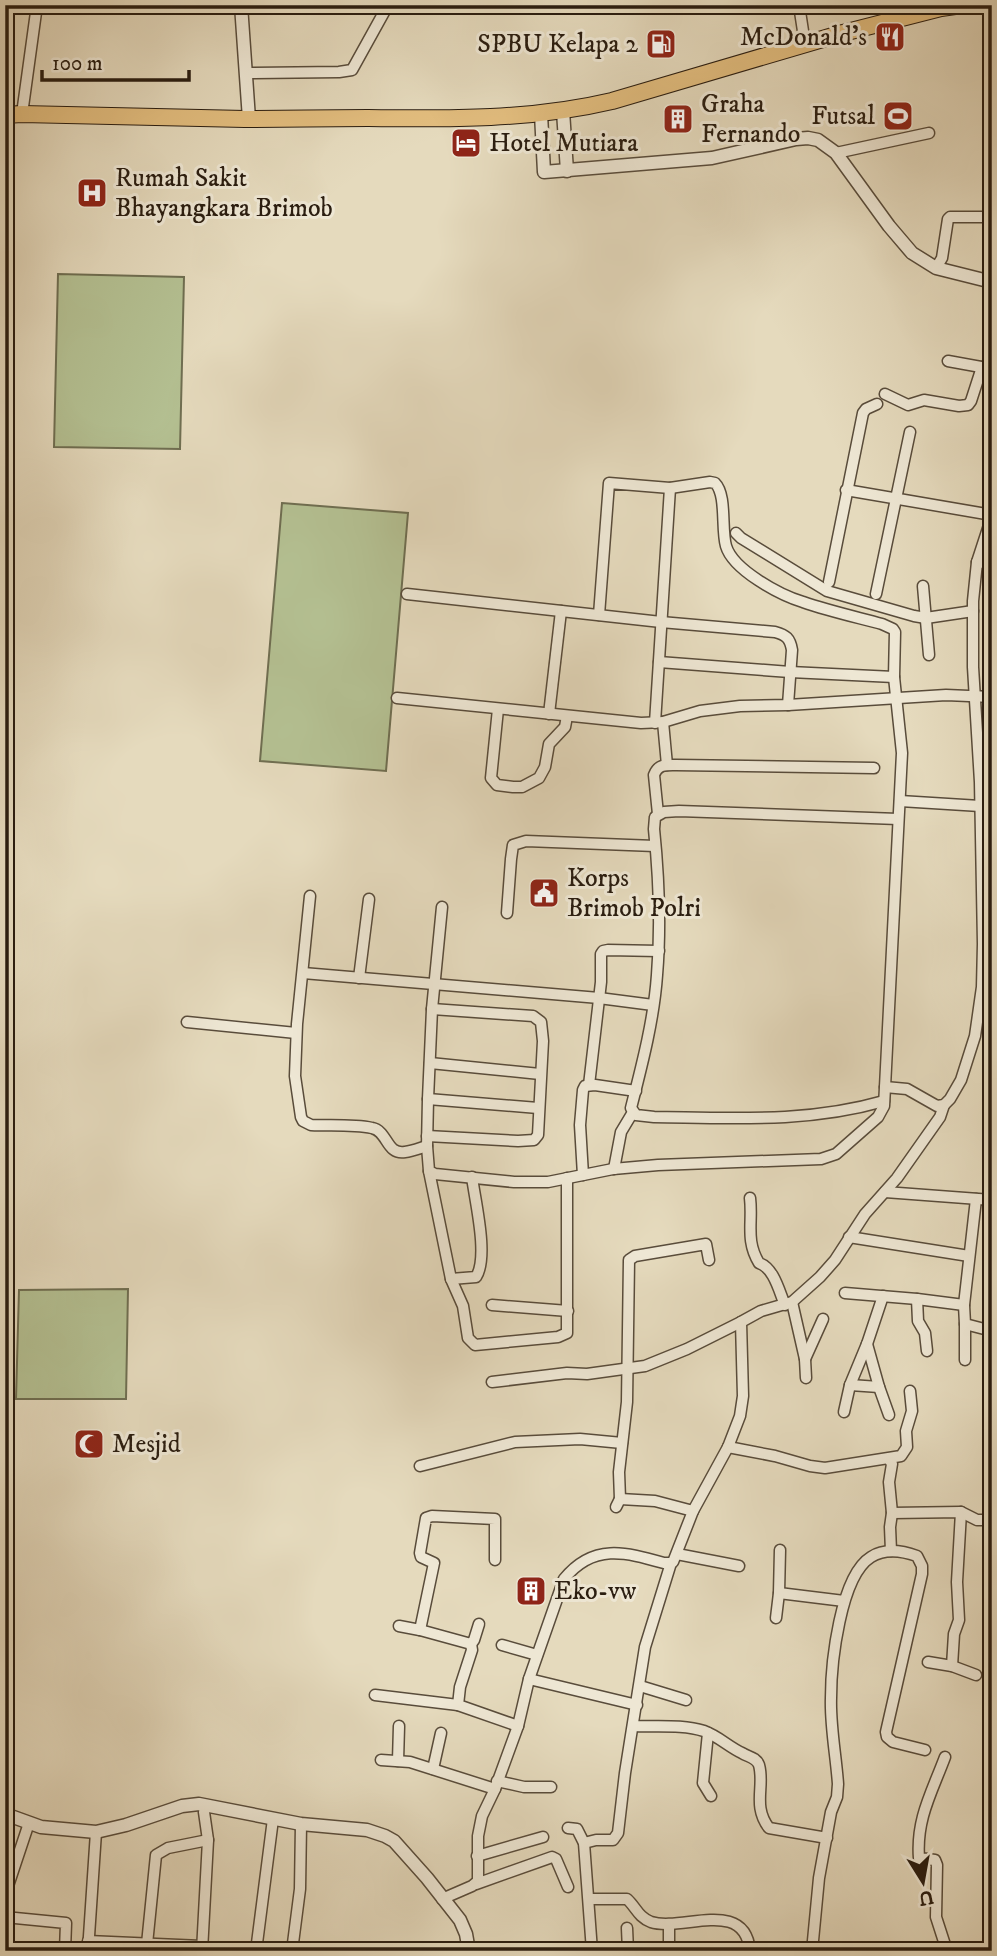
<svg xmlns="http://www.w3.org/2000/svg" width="997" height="1956" viewBox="0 0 997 1956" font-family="'IM FELL DW Pica',serif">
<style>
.green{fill:#b4c092;stroke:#6f6e51;stroke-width:2}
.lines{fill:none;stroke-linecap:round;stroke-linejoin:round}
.minor-casing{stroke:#594c3b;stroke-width:13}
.tertiary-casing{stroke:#594c3b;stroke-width:15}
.primary-casing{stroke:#2a1d10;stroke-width:18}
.minor{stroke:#eee7d4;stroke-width:10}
.tertiary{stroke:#eee7d4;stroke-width:12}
.primary{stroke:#e2bd7e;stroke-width:16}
.labels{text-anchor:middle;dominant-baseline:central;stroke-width:6;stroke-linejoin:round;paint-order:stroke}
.poi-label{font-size:26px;fill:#2a1d10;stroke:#eee7d4;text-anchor:start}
</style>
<rect width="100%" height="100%" fill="#e5dabd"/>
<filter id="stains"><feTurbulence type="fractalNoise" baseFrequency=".00286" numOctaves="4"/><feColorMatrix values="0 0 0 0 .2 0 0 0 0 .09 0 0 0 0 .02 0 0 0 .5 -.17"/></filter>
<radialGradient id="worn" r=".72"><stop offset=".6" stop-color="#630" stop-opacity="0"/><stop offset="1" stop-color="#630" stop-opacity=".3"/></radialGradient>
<g class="green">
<polygon points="58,274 184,277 180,449 54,447"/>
<polygon points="282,503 408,513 386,771 260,761"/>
<polygon points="128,1289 126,1399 16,1399 19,1290"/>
</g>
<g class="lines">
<g class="minor-casing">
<g id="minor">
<polyline points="799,5 805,44"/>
<polyline points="246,73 339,72 352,70 388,5"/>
<polyline points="22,114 37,5"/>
<polyline points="836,153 929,133"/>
<polyline points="936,268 942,258 948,219 950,217 989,217"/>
<polyline points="948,361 992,369"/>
<polyline points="885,394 908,405 924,400 959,406 968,405 971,401 982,367"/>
<polyline points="846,490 992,515"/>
<polyline points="736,533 741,538 827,591 914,616 926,618 973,611"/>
<polyline points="977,562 992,564"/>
<polyline points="829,582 863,413 866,409 877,404"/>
<polyline points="923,586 929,655"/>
<path d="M407,594l254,28 114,10c11,3 15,6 17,18l-4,55"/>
<polyline points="876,594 910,432"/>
<polyline points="659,662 790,672 894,677"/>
<polyline points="397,698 641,723 663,722 700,711 740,706 788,705 946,695 992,697"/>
<polyline points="498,709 491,778 497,785 513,787 522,787 539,778 545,767 549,744 565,727 567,716"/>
<polyline points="549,714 561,611"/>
<polyline points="663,722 667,765"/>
<polyline points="655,723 670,488"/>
<polyline points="900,801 980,806"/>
<path d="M658,814l-4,-39c4,-11 12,-10 22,-10l198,3"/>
<path d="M310,896l-13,128 -2,52 6,41 2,4 8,4c19,1 42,-1 61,3 16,3 14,27 33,24 8,-1 15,-4 22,-6"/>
<path d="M442,907l-10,102 -4,90 -1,47 2,25 6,3 79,8h34l65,-13 45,-4 163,-6 15,-5 42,-37 6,-11 1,-19 17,-334 -8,-76 1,-45 -2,-3 -11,-5c-26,-7 -53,-13 -79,-22 -23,-7 -70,-32 -77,-56 -5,-17 1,-51 -11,-63l-5,-1 -40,6 -61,-5 -10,132"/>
<polyline points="507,913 511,859 513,845 526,841 655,846"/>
<polyline points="303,973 599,998 653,1005"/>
<polyline points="359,978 369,899"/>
<polyline points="187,1022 296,1033"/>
<polyline points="430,1063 540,1074"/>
<polyline points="589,1085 601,982 601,954 603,951 608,950 659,951"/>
<polyline points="885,1087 907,1089 937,1106 944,1105 950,1099 961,1080 975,1036 982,987 983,944 980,782 973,667 973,601 977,562 992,516"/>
<polyline points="428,1099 538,1108"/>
<path d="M884,1101c-76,22 -151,17 -230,16l-18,-2 -5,-7c11,-43 23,-89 26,-133 4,-48 2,-97 -3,-146l1,-12 9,-5 15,-1 219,8"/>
<polyline points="427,1136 518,1141 534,1140 538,1135 543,1041 541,1022 533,1016 432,1009"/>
<polyline points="614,1169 621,1132 633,1112"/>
<polyline points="429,1171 451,1279 463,1306 468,1338 475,1345 558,1337 567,1333 567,1178"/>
<polyline points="583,1175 580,1125 583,1090 585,1086 595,1085 636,1091"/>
<polyline points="885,1192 992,1200"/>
<path d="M750,1198c3,24 -5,42 9,65 15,5 20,28 26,42"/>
<polyline points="976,1199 964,1305 965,1324 992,1331"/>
<polyline points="849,1237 969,1256"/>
<path d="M451,1279l25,-2c13,-20 -1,-76 -4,-100"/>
<polyline points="845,1293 917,1299 964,1305"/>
<polyline points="917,1299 918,1321 925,1333 927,1351"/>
<polyline points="792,1302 805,1359 806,1378"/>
<polyline points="492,1305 568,1311"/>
<polyline points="965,1324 965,1360"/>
<polyline points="867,1344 879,1387 889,1415"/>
<polyline points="805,1359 823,1319"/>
<polyline points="492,1382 567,1373 587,1374 645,1366 687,1349 741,1322"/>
<polyline points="850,1385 879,1387"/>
<polyline points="844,1412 850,1385 867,1344 883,1296"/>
<polyline points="728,1447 775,1456 810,1466 825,1468 901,1456 907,1447 906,1431 912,1411 910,1391"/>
<polyline points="889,1459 892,1464 889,1482 892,1513 890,1527 891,1551"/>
<polyline points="420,1466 515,1442 580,1439 622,1443"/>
<polyline points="620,1499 619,1472 627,1402 629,1260 635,1256 706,1244 709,1260"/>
<polyline points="616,1507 620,1499 655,1501 693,1511"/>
<polyline points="892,1513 961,1512 977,1520 992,1520"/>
<polyline points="677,1554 739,1566"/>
<polyline points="495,1560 495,1519 432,1516 426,1518 420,1553 421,1557 434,1563 420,1630 471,1644 472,1650 460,1687 458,1705 518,1726"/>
<polyline points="779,1593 844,1601"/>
<polyline points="776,1618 779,1593 780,1550"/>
<polyline points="399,1626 420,1630"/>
<polyline points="471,1644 474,1640 479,1624"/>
<polyline points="502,1645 537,1655"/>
<polyline points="928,1662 952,1666 976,1675"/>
<polyline points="952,1666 954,1634 959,1620 957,1582 961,1512"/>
<polyline points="529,1679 637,1705"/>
<polyline points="989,1679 992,1680"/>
<polyline points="640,1686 686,1700"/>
<polyline points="375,1695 458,1705"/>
<path d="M633,1726c23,1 50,-2 71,5 14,5 25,16 38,22 6,4 14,4 17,12 6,21 -7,41 10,63l58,10"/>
<polyline points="708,1733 703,1783 711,1796"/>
<path d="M945,1757c-13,35 -29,62 -26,101l16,2 2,5 -1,52 11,34"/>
<polyline points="381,1760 410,1762 495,1789"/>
<polyline points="398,1761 399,1726"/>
<polyline points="433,1769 441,1733"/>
<polyline points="497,1781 524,1787 551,1787"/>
<polyline points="992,1790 992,1792"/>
<polyline points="568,1828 577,1829 584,1843 592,1951"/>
<polyline points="584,1843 596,1840 613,1840 618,1833 625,1773 645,1647 671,1563"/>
<polyline points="477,1856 543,1837"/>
<polyline points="476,1884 552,1857 556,1859 568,1887"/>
<path d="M442,1899l30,-13 6,-5v-45l4,-20 13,-27 23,-63 11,-47 35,-100c29,-36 61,-27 100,-16h7l2,-1 20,-51 35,-64 12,-31 3,-20 -2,-74 20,-11 31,-9 28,-25 15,-17 30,-46 32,-36 43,-61 4,-12"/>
<path d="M589,1899h38c9,8 11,18 24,23 31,10 94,-25 99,29"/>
<polyline points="5,1904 8,1886 29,1823"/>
<polyline points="5,1917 66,1923 65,1951"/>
<polyline points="669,1925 669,1951"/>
<polyline points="627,1928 628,1951"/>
<polyline points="88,1941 202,1946"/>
<polyline points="147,1944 156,1855 168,1848 208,1840"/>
<polyline points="88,1951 96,1832"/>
<polyline points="202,1951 208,1840 204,1812"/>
<polyline points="256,1951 273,1819"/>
<polyline points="292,1951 300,1889 301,1824"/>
<path d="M812,1951l7,-73 12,-66 6,-15 1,-13c-2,-29 -8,-58 -7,-86 0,-34 9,-122 40,-141 14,-9 32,-6 46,-1l5,10v8l-36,158 1,5 6,5 32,8"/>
</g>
</g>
<g class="tertiary-casing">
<g id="tertiary">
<polyline points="241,5 249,119"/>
<polyline points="563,111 567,171"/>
<polyline points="541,114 544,172 712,158 796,139 808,138 818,140 836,153 889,226 912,253 936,268 992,282"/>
<polyline points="5,1814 41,1827 96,1832 126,1825 182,1806 199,1804 301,1824 367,1830 385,1836 394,1841 427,1878 460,1920 466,1934 469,1951"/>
</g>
</g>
<g class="primary-casing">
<path id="primary" d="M5,115l17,-1c74,1 149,4 223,5 41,0 82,-1 123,-1 82,1 164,2 244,-17l231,-68 98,-25 21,-3"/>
</g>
<use href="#minor" class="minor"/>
<use href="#tertiary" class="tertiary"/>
<use href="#primary" class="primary"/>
</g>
<defs>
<g id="restaurant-square" transform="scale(1.575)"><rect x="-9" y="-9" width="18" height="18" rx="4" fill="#8f2418" stroke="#eee7d4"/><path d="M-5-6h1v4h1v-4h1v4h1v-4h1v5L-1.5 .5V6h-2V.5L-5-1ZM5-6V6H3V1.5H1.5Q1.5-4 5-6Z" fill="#fff"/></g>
<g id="fuel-square" transform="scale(1.575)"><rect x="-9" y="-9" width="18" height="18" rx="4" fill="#8f2418" stroke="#eee7d4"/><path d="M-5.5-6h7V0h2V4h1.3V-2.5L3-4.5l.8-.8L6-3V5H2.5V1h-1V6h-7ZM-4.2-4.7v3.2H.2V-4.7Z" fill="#fff"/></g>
<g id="stadium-square" transform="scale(1.575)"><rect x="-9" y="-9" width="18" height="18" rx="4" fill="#8f2418" stroke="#eee7d4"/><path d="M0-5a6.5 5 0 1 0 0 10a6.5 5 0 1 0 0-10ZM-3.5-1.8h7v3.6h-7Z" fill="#fff"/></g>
<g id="building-square" transform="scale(1.575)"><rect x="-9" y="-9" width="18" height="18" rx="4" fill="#8f2418" stroke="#eee7d4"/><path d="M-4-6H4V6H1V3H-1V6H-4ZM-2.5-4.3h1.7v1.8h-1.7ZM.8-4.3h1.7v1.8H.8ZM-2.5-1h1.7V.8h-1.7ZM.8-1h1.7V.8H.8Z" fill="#fff"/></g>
<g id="hotel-square" transform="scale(1.575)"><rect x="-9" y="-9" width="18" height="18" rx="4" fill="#8f2418" stroke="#eee7d4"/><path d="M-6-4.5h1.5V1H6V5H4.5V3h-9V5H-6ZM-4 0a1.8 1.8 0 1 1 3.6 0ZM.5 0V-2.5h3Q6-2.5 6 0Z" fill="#fff"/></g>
<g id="hospital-square" transform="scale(1.575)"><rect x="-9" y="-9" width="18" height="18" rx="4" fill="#8f2418" stroke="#eee7d4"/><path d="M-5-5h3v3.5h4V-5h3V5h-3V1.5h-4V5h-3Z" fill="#fff"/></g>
<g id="civic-square" transform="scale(1.575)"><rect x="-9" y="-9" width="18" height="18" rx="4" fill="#8f2418" stroke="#eee7d4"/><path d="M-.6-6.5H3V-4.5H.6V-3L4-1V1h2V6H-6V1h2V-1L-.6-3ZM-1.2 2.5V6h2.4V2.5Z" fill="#fff"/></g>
<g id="mosque-square" transform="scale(1.575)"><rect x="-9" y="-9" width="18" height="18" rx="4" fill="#8f2418" stroke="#eee7d4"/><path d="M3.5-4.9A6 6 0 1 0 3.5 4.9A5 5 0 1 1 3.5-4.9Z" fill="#fff"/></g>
</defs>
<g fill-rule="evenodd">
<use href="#restaurant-square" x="890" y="37"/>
<use href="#fuel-square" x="661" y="44"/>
<use href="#stadium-square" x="898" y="116"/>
<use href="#building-square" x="678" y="119"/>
<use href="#hotel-square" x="466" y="143"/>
<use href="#hospital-square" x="92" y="193"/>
<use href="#civic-square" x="544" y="893"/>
<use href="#mosque-square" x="89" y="1444"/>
<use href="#building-square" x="531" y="1591"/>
</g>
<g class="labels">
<g class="poi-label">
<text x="867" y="37" text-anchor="end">McDonald's</text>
<text x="638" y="44" text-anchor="end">SPBU Kelapa 2</text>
<text x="701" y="104">Graha<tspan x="701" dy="30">Fernando</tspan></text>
<text x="875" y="116" text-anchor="end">Futsal</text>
<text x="489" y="143">Hotel Mutiara</text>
<text x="115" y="178">Rumah Sakit<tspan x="115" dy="30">Bhayangkara Brimob</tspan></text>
<text x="567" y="878">Korps<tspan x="567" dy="30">Brimob Polri</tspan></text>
<text x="112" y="1444">Mesjid</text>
<text x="554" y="1591">Eko-vw</text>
</g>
</g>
<rect width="997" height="1956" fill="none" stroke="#e5dabd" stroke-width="28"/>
<rect x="7" y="7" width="983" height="1942" fill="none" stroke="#2a1d10" stroke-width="3.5"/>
<rect x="14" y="14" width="969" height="1928" fill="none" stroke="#2a1d10" stroke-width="2"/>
<g transform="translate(923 1882) rotate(169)" stroke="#eee7d4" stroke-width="5" paint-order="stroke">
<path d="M0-5L12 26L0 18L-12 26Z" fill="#2a1d10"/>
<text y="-10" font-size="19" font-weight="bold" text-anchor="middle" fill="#2a1d10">U</text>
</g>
<path d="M42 70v10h147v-10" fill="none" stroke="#2a1d10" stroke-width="3.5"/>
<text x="52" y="70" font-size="21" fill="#2a1d10" stroke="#eee7d4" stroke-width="5" paint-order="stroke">100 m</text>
<rect width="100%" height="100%" filter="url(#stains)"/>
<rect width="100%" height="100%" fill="url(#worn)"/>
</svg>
